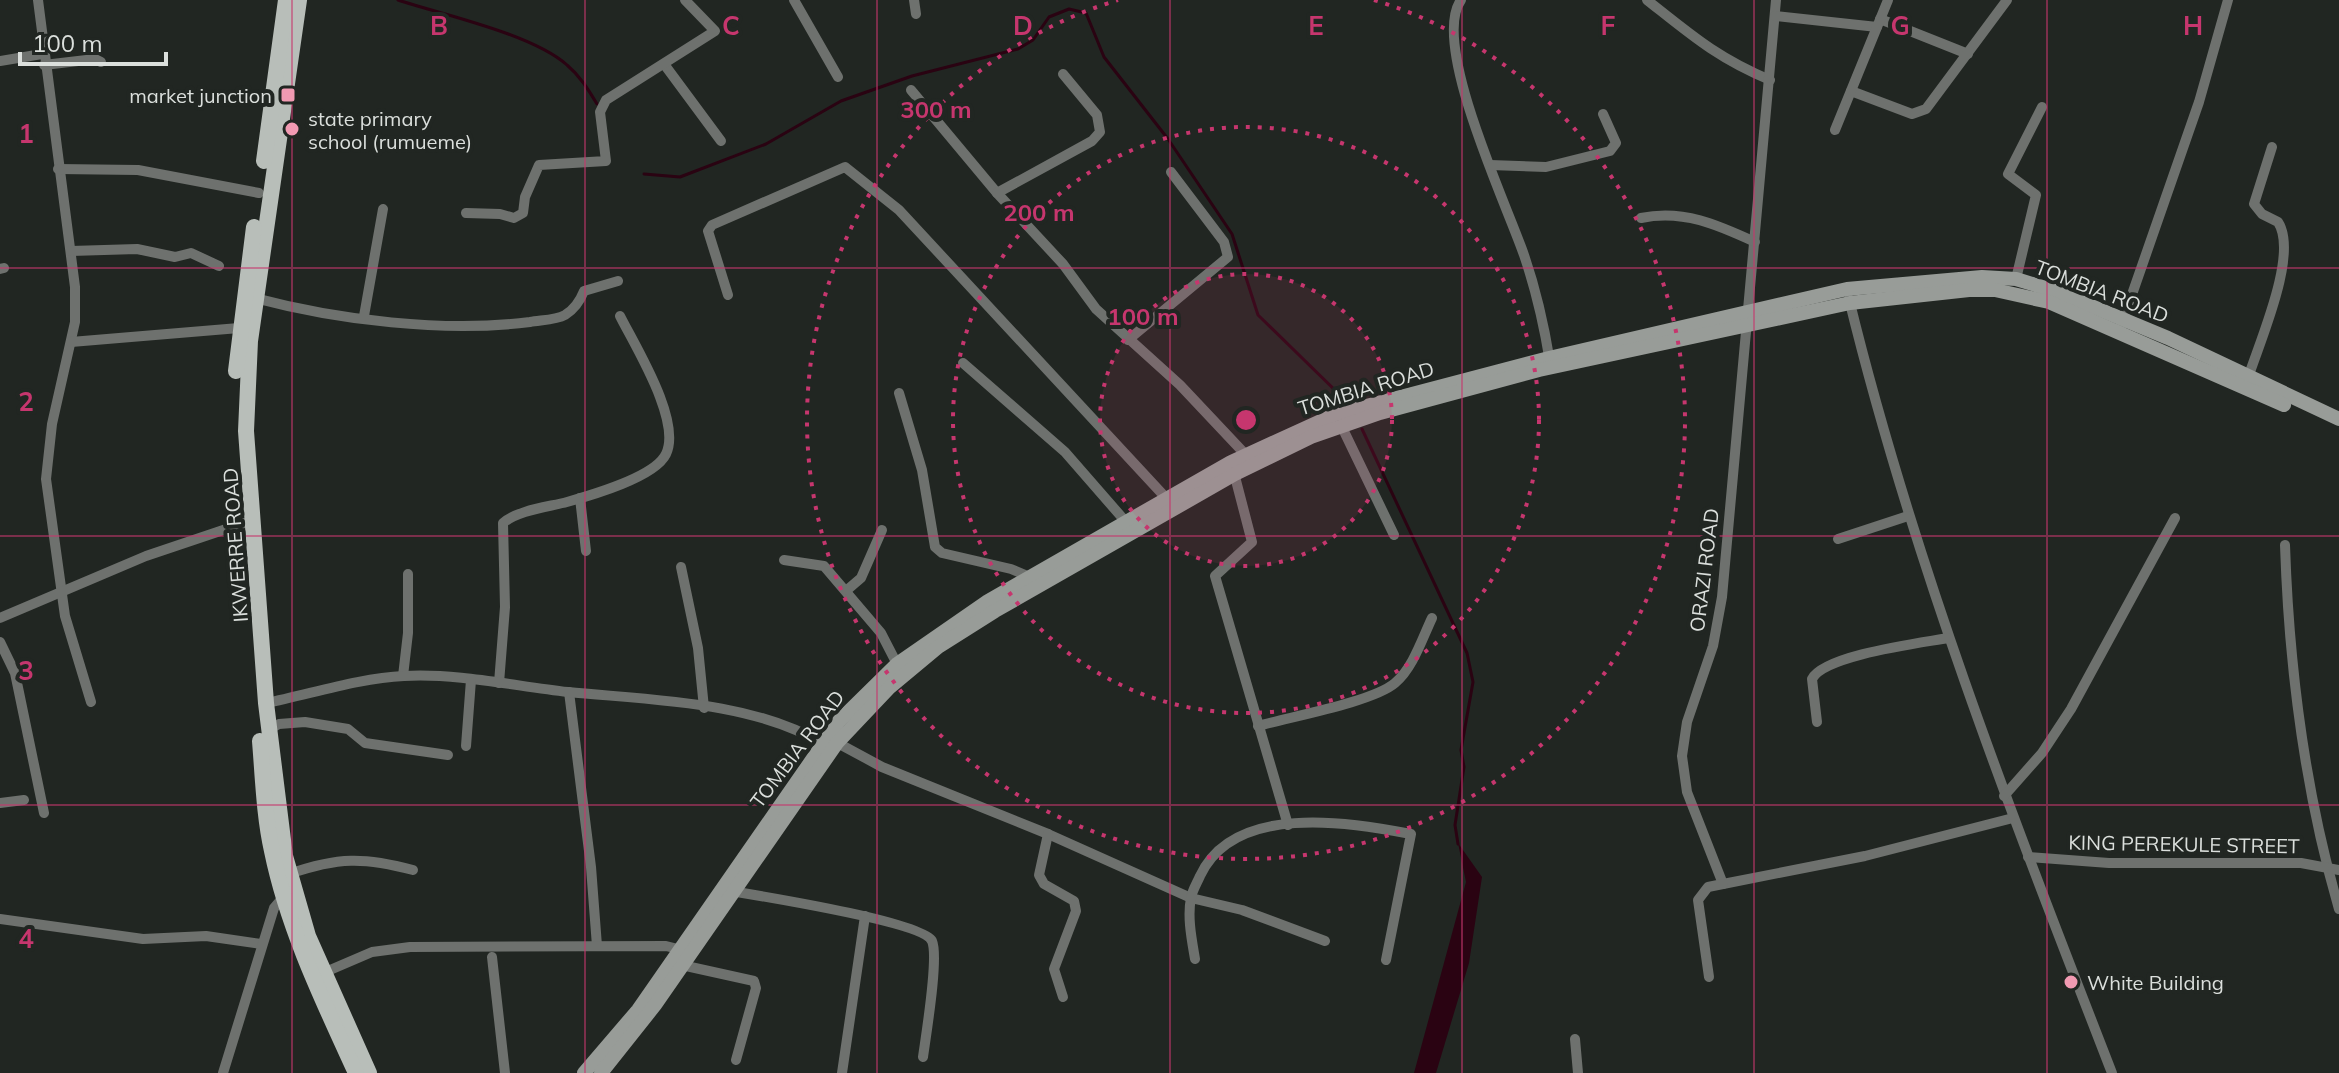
<svg xmlns="http://www.w3.org/2000/svg" width="2339" height="1073" viewBox="0 0 2339 1073" font-family="Mulish,sans-serif">
<style>
.water{fill:#2a0312}
.lines{fill:none;stroke-linecap:round;stroke-linejoin:round}
.stream{stroke:#2a0312;stroke-width:3}
.minor{stroke:#6e716e;stroke-width:10}
.secondary{stroke:#989c98;stroke-width:14}
.primary{stroke:#b8beb9;stroke-width:16}
.grid{fill:none;stroke:#c6366e;stroke-width:2;stroke-opacity:0.55}
.ring{fill:none;stroke:#c6366e;stroke-width:4;stroke-dasharray:4 8}
.poi-dot{fill:#f19ab2;stroke:#212622;stroke-width:3}
.labels{text-anchor:middle;dominant-baseline:central;stroke-width:8;stroke-linejoin:round;paint-order:stroke}
.poi-label{font-size:20px;fill:#dbdfdc;stroke:#212622;text-anchor:start}
.street-label{font-size:20px;fill:#dbdfdc;stroke:#212622}
.grid-label{font-size:26px;text-anchor:middle;font-weight:bold;fill:#c6366e;stroke:#212622;stroke-width:8;stroke-linejoin:round;paint-order:stroke}
.centre{fill:#c6366e;stroke:#212622;stroke-width:4}
.ring-label{font-size:24px;text-anchor:middle;font-weight:bold;fill:#c6366e;stroke:#212622;stroke-width:8;stroke-linejoin:round;paint-order:stroke}
</style>
<rect width="100%" height="100%" fill="#212622"/>
<polygon class="water" points="1458,843 1482,877 1469,963 1436,1073 1414,1073 1466,882"/>
<g class="lines">
<g class="stream">
<path d="M398,0c46,15 134,34 169,65 13,11 21,24 30,39"/>
<polyline points="644,174 680,177 766,144 841,101 912,76 1018,49 1033,40 1049,17 1069,9 1086,13 1104,57 1168,139 1232,234 1258,315 1342,397"/>
<polyline points="1362,429 1467,653 1473,682 1461,750 1464,767 1455,825 1458,844"/>
</g>
<g class="minor">
<polyline points="38,0 75,287 75,322 52,424 46,479 65,616 91,702"/>
<polyline points="794,0 838,77"/>
<polyline points="914,0 916,14"/>
<path d="M1461,0c-31,43 46,205 63,255 12,35 20,70 26,107"/>
<path d="M1647,0c43,34 70,58 123,80"/>
<polyline points="1776,0 1722,597 1713,646 1687,722 1682,756 1687,792 1723,884 1865,856 2013,818"/>
<polyline points="1775,16 1877,27"/>
<polyline points="1880,19 1968,54"/>
<polyline points="0,61 42,54"/>
<polyline points="664,64 721,141"/>
<polyline points="44,65 95,59 101,62"/>
<polyline points="911,90 997,193 1063,264 1096,309 1180,385 1245,454"/>
<polyline points="1851,91 1912,114 1926,109 2007,0"/>
<polyline points="1835,130 1888,0"/>
<polyline points="1490,165 1546,167 1610,151 1616,143 1603,114"/>
<polyline points="58,169 138,170 259,193"/>
<polyline points="997,193 1092,141 1100,132 1097,115 1063,74"/>
<polyline points="466,213 500,214 514,218 523,213 525,197 539,165 606,161 600,112 606,100 715,31 685,0"/>
<path d="M1641,218c42,-9 77,7 114,24"/>
<polyline points="71,251 137,249 175,257 191,253 219,266"/>
<polyline points="0,269 4,268"/>
<polyline points="2016,279 2036,195 2008,174 2042,107"/>
<polyline points="728,295 708,231 712,225 845,167 899,210 1167,499"/>
<path d="M255,298c83,22 189,35 275,24 11,-2 26,-2 35,-7 10,-6 15,-14 19,-24l34,-10"/>
<path d="M1849,299c65,266 164,519 263,774"/>
<polyline points="364,316 383,209"/>
<polyline points="2121,326 2199,102 2228,0"/>
<polyline points="1128,340 1228,257 1224,242 1171,172"/>
<polyline points="71,342 239,328"/>
<polyline points="963,363 1065,452 1126,522"/>
<path d="M2248,378c11,-35 51,-124 30,-156l-16,-8 -8,-10 18,-57"/>
<polyline points="899,393 922,470 935,547 942,553 1011,569 1030,577"/>
<polyline points="1340,423 1394,535"/>
<polyline points="1233,469 1252,542 1215,576 1288,825"/>
<polyline points="580,498 586,551"/>
<polyline points="1838,539 1908,516"/>
<path d="M2285,545c4,122 20,247 54,364"/>
<polyline points="784,560 824,566 881,633 897,664"/>
<polyline points="681,567 698,648 704,708"/>
<polyline points="847,590 861,578 882,530"/>
<polyline points="0,618 146,556 244,523"/>
<polyline points="0,642 15,673 44,813"/>
<polyline points="403,676 408,633 408,574"/>
<path d="M499,683l6,-76 -2,-84c15,-13 45,-16 64,-21 25,-7 88,-25 99,-48 16,-33 -31,-108 -46,-138"/>
<polyline points="569,692 591,867 597,946"/>
<path d="M266,703c45,-9 93,-25 138,-27 54,-3 110,10 164,16 81,8 185,9 255,52"/>
<path d="M1817,722l-5,-43c12,-24 109,-36 136,-41"/>
<path d="M1258,726c31,-9 115,-24 137,-43 18,-15 27,-44 37,-65"/>
<polyline points="270,729 279,724 305,722 348,729 365,743 448,755"/>
<polyline points="832,740 882,767 1048,834 1191,898 1242,910 1325,941"/>
<polyline points="466,746 471,680"/>
<polyline points="2004,796 2042,753 2071,709 2175,518"/>
<polyline points="0,803 24,800"/>
<polyline points="1048,834 1039,875 1044,884 1074,901 1076,911 1054,969 1063,997"/>
<polyline points="2028,857 2109,863 2301,863 2339,870"/>
<path d="M289,874c49,-17 75,-17 124,-4"/>
<path d="M731,891c29,5 192,31 201,50 7,16 -6,94 -9,116"/>
<polyline points="0,919 143,939 206,936 261,944"/>
<polyline points="492,957 505,1073"/>
<path d="M1195,959c-3,-18 -8,-42 -4,-61 1,-7 6,-15 9,-22 34,-73 148,-54 211,-42l-25,126"/>
<polyline points="677,964 754,981 756,988 736,1060"/>
<polyline points="323,973 372,952 410,947 666,946 686,951"/>
<polyline points="1709,977 1698,900 1708,887 1723,884"/>
<polyline points="1575,1039 1578,1073"/>
<polyline points="223,1073 274,908 285,895"/>
<polyline points="842,1073 865,916"/>
</g>
<g class="secondary">
<polyline points="584,1073 638,1010 839,721 897,664 988,601 1231,462 1336,414 1549,358 1847,289 1982,277 2016,279 2055,291 2168,338 2339,419"/>
<polyline points="601,1073 655,1005 837,743 890,687 938,647 995,611 1235,474 1311,437 1380,413 1539,370 1850,303 1969,290 1995,290 2049,302 2284,405"/>
</g>
<g class="primary">
<polyline points="299,0 250,341 246,431 266,703 285,856 308,936 369,1073"/>
<polyline points="264,161 286,0"/>
<polyline points="236,371 254,227"/>
<path d="M260,741c3,36 4,74 12,110 16,78 51,150 84,222"/>
</g>
</g>
<path class="grid" d="M292,0v1073M585,0v1073M877,0v1073M1170,0v1073M1462,0v1073M1754,0v1073M2047,0v1073M0,268h2339M0,536h2339M0,805h2339"/>
<circle cx="1246" cy="420" r="146" fill="#c6366e" fill-opacity=".12"/>
<g class="ring">
<circle cx="1246" cy="420" r="146"/>
<circle cx="1246" cy="420" r="293"/>
<path d="M1374 0A439 439 0 1 1 1118 0"/>
</g>
<g class="poi-dot">
<rect x="280" y="87" width="16" height="16" rx="4"/>
<circle cx="292" cy="129" r="8"/>
<circle cx="2071" cy="982" r="8"/>
</g>
<g class="labels">
<g class="poi-label">
<text x="272" y="95" text-anchor="end">market junction</text>
<text x="308" y="118">state primary<tspan x="308" dy="23">school (rumueme)</tspan></text>
<text x="2087" y="982">White Building</text>
</g>
<g class="street-label">
<text transform="translate(2102 291) rotate(21)">TOMBIA ROAD</text>
<text transform="translate(1366 388) rotate(-17)">TOMBIA ROAD</text>
<text transform="translate(235 545) rotate(-94)">IKWERRE ROAD</text>
<text transform="translate(1704 570) rotate(-83)">ORAZI ROAD</text>
<text transform="translate(797 749) rotate(-53)">TOMBIA ROAD</text>
<text transform="translate(2184 844) rotate(1)">KING PEREKULE STREET</text>
</g>
</g>
<g class="grid-label">
<text x="439" y="35">B</text>
<text x="731" y="35">C</text>
<text x="1023" y="35">D</text>
<text x="1316" y="35">E</text>
<text x="1608" y="35">F</text>
<text x="1900" y="35">G</text>
<text x="2193" y="35">H</text>
<text x="26" y="143">1</text>
<text x="26" y="411">2</text>
<text x="26" y="680">3</text>
<text x="26" y="948">4</text>
</g>
<circle cx="1246" cy="420" r="12" class="centre"/>
<g class="ring-label">
<text x="936" y="118">300 m</text>
<text x="1039" y="221">200 m</text>
<text x="1143" y="325">100 m</text>
</g>
<path d="M20 52v12h146v-12" fill="none" stroke="#dbdfdc" stroke-width="4"/>
<text x="32" y="52" font-size="24" fill="#dbdfdc" stroke="#212622" stroke-width="6" paint-order="stroke">100 m</text>
</svg>
